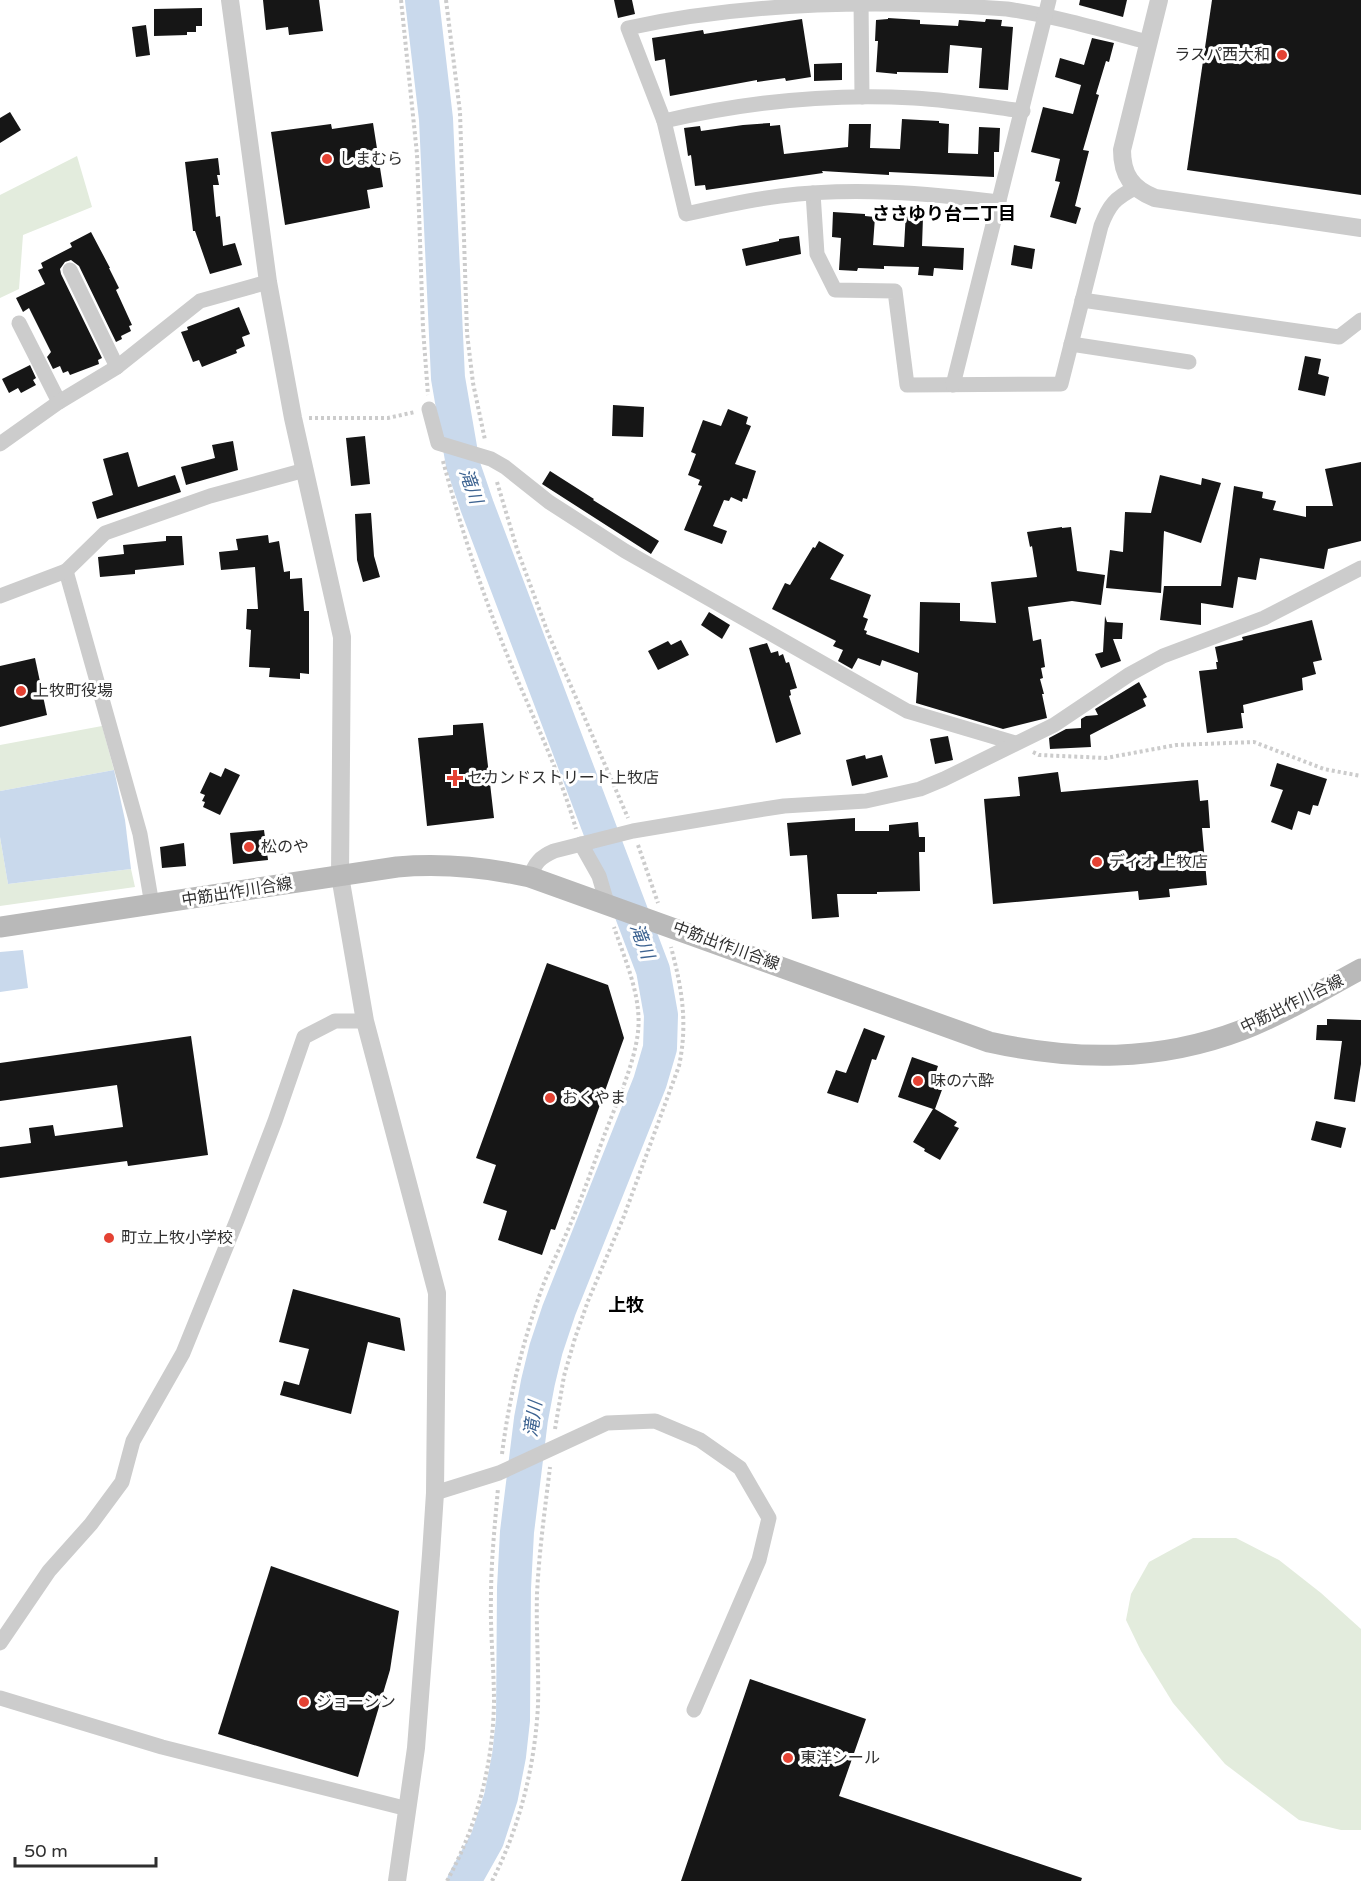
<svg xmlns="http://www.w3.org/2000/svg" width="1361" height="1881" viewBox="0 0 1361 1881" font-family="'Varela Round','Noto Sans JP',sans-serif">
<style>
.green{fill:#e3ecdd}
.water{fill:#c9d9ec}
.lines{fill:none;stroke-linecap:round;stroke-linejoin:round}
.river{stroke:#c9d9ec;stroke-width:34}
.building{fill:#161616}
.path{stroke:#ccc;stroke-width:4;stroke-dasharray:3 3;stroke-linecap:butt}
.minor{stroke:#ccc;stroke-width:15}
.tertiary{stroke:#ccc;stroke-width:18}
.secondary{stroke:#b9b9b9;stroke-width:21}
.poi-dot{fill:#e44233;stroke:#fff;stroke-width:2}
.labels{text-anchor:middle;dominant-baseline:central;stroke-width:6;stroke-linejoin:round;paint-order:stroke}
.poi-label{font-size:16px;fill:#2f2f2f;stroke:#fff;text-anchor:start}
.street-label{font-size:16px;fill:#2f2f2f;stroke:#fff}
.neighbourhood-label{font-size:18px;font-weight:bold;fill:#000;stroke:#fff}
.water-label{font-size:18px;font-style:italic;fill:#3d6391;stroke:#fff}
</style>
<rect width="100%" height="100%" fill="#fff"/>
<g class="green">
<polygon points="77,156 92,207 23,235 19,289 0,298 0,195"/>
<polygon points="102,726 114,770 0,791 0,745"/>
<polygon points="0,837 8,884 131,869 135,887 0,906"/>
<polygon points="1193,1538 1236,1538 1279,1560 1321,1593 1361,1629 1361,1830 1341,1830 1299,1820 1225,1764 1173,1703 1141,1651 1126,1620 1131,1594 1149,1562"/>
</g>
<g class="water">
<polygon points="114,770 125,820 131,869 8,884 0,837 0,791"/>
<polygon points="23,950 28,988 0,992 0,952"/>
</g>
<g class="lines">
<polyline class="river" points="422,0 436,119 448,378 463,465 477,506 653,970 661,1015 660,1048 650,1082 559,1310 546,1349 538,1382 531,1419 517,1532 514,1588 513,1720 509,1756 501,1797 487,1840 464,1881"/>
</g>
<g class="building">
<polygon points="263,0 319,0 323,31 289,35 288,27 266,30"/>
<polygon points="614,0 632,0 635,14 618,18"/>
<polygon points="1080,0 1127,0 1123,17 1079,5"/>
<polygon points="1212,0 1361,0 1361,195 1187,170"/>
<polygon points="202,8 202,26 196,26 196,32 187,32 187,35 154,36 154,9"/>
<polygon points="888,18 920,20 920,24 958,26 959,20 985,22 986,19 1002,20 1001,26 1013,27 1008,90 979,88 982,48 950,45 948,73 897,72 897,74 876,72 878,41 875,41 876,20 888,19"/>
<polygon points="802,19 811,77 786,81 785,78 757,82 757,80 670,96 665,59 655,61 652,38 703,30 704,34"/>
<polygon points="146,25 150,55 136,57 132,27"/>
<polygon points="1092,38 1114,43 1109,62 1106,61 1096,94 1099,95 1083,150 1089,151 1075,206 1081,208 1076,224 1050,217 1060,182 1055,181 1060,159 1031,152 1043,107 1073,114 1081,85 1055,77 1060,58 1084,65"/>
<polygon points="842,63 842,80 814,81 814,64"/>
<polygon points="10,112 21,130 0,143 0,118"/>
<polygon points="902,119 939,121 939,123 949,124 948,153 978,154 979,127 1000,128 999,152 994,152 994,177 889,172 889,175 822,171 823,173 706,190 705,185 695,186 691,155 688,156 684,128 700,126 701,131 743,125 770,123 770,126 780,125 784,154 848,147 849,124 871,124 870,148 900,149"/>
<polygon points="373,123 383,187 367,190 370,208 285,225 271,132 331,124 332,129"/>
<polygon points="218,158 220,175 217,175 219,185 213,185 216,217 220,216 223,246 235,243 242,265 210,274 195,231 193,231 185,162"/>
<polygon points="833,212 865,214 865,216 875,217 873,245 904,247 906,212 921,213 920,217 923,217 922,246 964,248 963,270 934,268 933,276 918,275 919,267 884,266 884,269 858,268 857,271 839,270 841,238 832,237"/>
<polygon points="91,232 110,268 109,268 119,288 116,290 132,325 129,326 131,331 121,336 122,339 116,342 79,266 71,260 65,262 60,269 61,274 102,358 98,360 99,364 70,375 68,371 63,373 60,366 53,369 47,357 51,352 29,308 23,312 16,298 45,284 38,270 43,268 41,263 72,247 70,243"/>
<polygon points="799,236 801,254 746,266 742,249 779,241 779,239"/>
<polygon points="1014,245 1035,249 1032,269 1011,265"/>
<polygon points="239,307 250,334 242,337 245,346 236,350 237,353 202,367 199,360 193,362 181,332 188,330 187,327"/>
<polygon points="1305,356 1321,359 1318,374 1329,377 1325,396 1298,390"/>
<polygon points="30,365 36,378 33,380 36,385 21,393 18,388 9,393 2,379"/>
<polygon points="613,405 644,407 643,437 612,436"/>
<polygon points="728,409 748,417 746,424 751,426 735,464 756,471 747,499 743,498 742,502 731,497 729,501 724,500 713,526 727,531 722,544 684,530 702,486 698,485 700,480 688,475 696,454 691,452 703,420 721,426"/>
<polygon points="365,436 370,484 351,486 346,438"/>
<polygon points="233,441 238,470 186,485 181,467 215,458 212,445"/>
<polygon points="128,452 138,487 175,475 181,492 97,519 92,502 113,495 103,459"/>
<polygon points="1361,462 1361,541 1328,549 1324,569 1260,558 1256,580 1238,577 1233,608 1201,603 1201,625 1160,620 1164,586 1221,586 1234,486 1263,492 1262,498 1276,501 1273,510 1306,517 1306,506 1333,506 1325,469"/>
<polygon points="550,471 594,499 593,500 659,541 651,554 542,484"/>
<polygon points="1160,475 1201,485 1202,478 1221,483 1201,543 1164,531 1161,593 1106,588 1110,550 1123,552 1125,512 1151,513"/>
<polygon points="371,513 374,556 380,577 363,582 357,560 355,514"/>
<polygon points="1062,527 1062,528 1071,527 1077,571 1105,575 1101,605 1072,601 1028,607 1033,641 1041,639 1045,667 1041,668 1043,678 1040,679 1044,694 1042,694 1047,718 1003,729 916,703 918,673 882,660 880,666 858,658 852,669 838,661 843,650 833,646 836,641 772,609 785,583 790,585 813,547 815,548 819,541 844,555 830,579 871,595 863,617 868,619 864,630 867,631 866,634 919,653 920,602 960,603 960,621 996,623 991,582 1037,577 1032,546 1030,547 1027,532"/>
<polygon points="268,535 269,543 279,541 284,572 290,571 290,579 302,578 304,611 309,611 309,674 300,673 300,679 269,677 270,668 249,667 251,630 246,629 247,609 258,609 255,567 221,570 219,552 238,550 236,539"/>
<polygon points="166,536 182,536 184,565 135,570 135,574 100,577 98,557 124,554 123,545 166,541"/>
<polygon points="709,612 730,625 722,639 701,625"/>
<polygon points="1105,616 1107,622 1123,623 1122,639 1113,639 1121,661 1101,668 1095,654 1103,652"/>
<polygon points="1312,620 1322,660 1313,662 1316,674 1302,678 1303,690 1243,705 1244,713 1241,713 1243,728 1207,733 1199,671 1217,669 1216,662 1218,662 1215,647 1243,640 1242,637"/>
<polygon points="681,640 689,655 658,670 648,651 668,641 671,645"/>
<polygon points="767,643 771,653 778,651 779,656 783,654 786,663 789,662 797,688 790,690 791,695 789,696 801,734 776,743 749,648"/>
<polygon points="35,658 47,715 0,727 0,666"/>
<polygon points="1139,682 1147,697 1143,699 1146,706 1090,735 1091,747 1050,749 1049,738 1066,729 1081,728 1081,719 1086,716 1098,715 1095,709"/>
<polygon points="483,723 494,818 427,826 418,738 453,735 453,725"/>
<polygon points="948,736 953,760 935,764 930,739"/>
<polygon points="865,755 866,759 882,755 888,777 852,786 846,760"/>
<polygon points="1277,763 1327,779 1318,806 1313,805 1310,815 1298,811 1292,830 1271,822 1283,790 1270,786"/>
<polygon points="225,768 240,775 220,815 203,807 205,802 202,801 205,795 200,793 210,772 221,777"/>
<polygon points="1058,772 1061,792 1198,780 1200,801 1208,800 1210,828 1202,828 1207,885 1169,889 1170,897 1139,900 1138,891 993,904 984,799 1020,796 1018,777"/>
<polygon points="855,818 855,831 889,831 889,825 918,822 919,837 925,837 925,852 919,852 920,891 877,892 877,894 837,894 839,917 812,919 807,855 790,856 787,823"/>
<polygon points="264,830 268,860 233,864 230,833"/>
<polygon points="184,843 186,866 162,868 160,847"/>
<polygon points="547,963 608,985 624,1038 555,1230 551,1229 542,1255 498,1240 507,1211 483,1203 496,1165 476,1158"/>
<polygon points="1327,1019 1361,1020 1361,1064 1355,1102 1334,1099 1342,1041 1316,1040 1317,1025 1327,1025"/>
<polygon points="864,1028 885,1036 876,1060 872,1059 858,1103 827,1093 836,1070 846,1073"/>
<polygon points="191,1036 208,1155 128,1166 127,1161 0,1178 0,1147 31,1143 29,1128 53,1125 55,1136 123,1127 117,1085 0,1101 0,1063"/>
<polygon points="912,1057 938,1066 932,1084 943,1087 935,1109 957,1122 954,1126 959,1128 940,1160 924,1151 925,1149 913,1142 933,1109 898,1097"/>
<polygon points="1316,1121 1346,1128 1341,1148 1311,1140"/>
<polygon points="293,1289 400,1318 405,1351 368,1342 351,1414 280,1395 284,1381 299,1385 309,1349 279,1342"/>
<polygon points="271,1566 399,1611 390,1670 358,1777 218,1734"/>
<polygon points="750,1679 866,1719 839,1796 1082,1878 1081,1881 681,1881"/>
</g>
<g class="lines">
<g class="path">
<polyline points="401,0 417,154 423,328 428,395"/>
<polyline points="446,0 460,112 467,333 473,383 485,440"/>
<polyline points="309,418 388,418 415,412"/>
<path d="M443,461c17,64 37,125 61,186 24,61 54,119 72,182"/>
<polyline points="497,482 517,549 548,633 628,818"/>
<polyline points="1033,752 1039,755 1106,758 1176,745 1254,742 1324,769 1361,776"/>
<polyline points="638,845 658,903"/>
<path d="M555,1429l9,-53 11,-38 13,-37 36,-85 55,-150c9,-43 3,-77 -8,-119"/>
<path d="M502,1454c7,-56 20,-110 39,-163 8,-23 20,-44 29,-66 13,-30 23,-59 34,-89 12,-32 30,-70 34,-104 4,-35 -13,-72 -24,-105"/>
<path d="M447,1881c30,-55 46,-116 47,-179 0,-35 -4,-70 -3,-105 0,-36 4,-73 7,-109"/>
<path d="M492,1881c28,-54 43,-116 46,-176 1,-37 -2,-74 -1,-111 2,-42 8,-85 13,-127"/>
</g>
<g class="minor">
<polyline points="861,0 862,97"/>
<path d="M664,121c82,-19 165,-28 250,-23 36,2 72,8 109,13"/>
<path d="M813,193l4,61 18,36 60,1 12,94 154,-1 40,-158c8,-21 14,-28 34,-38"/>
<path d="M999,202c-72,-9 -147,-15 -219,-6 -31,4 -63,11 -94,18l-22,-93 -36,-93c123,-27 253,-28 379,-19 48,7 95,21 141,33"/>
<polyline points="70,270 117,367"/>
<polyline points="1082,300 1339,337 1361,320"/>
<polyline points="19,323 59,402"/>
<polyline points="1071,344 1189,362"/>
<polyline points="953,385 1049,0"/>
<polyline points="429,409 438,443 491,459 505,467 549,502 625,551 907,711 1015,743"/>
<polyline points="0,444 59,402 117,367 200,301 268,282"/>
<polyline points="66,571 140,834 152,905"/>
<polyline points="0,596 66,571 105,533 210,496 305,470"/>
<polyline points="581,844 599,876 607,903"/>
<path d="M530,877c5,-14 10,-20 24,-26l79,-20 119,-20 32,-5 82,-5 54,-12 24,-10 110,-54 76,-51 33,-18 101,-38 97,-50"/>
<polyline points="435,1493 499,1473 607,1423 655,1421 700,1440 740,1468 769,1518 759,1560 694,1710"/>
<polyline points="0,1643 49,1571 91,1524 122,1482 133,1441 183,1353 237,1220 275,1121 304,1037 335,1021 365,1021"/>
<polyline points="0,1698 162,1747 408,1809"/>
</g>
<g class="tertiary">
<polyline points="230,0 268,282 293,418 342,637 340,876 365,1021 437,1293 435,1493 431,1554 416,1748 397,1881"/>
<path d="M1159,0l-37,150c0,25 10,39 33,48l206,30"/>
</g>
<path class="secondary" d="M0,927l397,-60c46,-4 88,0 133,10l459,165c86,19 169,20 253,-12 41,-16 80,-40 119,-61"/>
</g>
<g class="poi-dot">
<circle cx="1282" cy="55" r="6"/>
<circle cx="327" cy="159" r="6"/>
<circle cx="21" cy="691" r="6"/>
<path d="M452 769h6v6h6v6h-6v6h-6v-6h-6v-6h6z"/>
<circle cx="249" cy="847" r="6"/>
<circle cx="1097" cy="862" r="6"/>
<circle cx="918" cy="1081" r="6"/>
<circle cx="550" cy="1098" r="6"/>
<circle cx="109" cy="1238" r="6"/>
<circle cx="304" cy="1702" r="6"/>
<circle cx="788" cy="1758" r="6"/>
</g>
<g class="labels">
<g class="poi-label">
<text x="1270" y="55" text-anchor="end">ラスパ西大和</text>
<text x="339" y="159">しまむら</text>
<text x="33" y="691">上牧町役場</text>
<text x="467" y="778">セカンドストリート上牧店</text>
<text x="261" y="847">松のや</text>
<text x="1109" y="862">ディオ 上牧店</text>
<text x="930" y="1081">味の六酔</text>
<text x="562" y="1098">おくやま</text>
<text x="121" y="1238">町立上牧小学校</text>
<text x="316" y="1702">ジョーシン</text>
<text x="800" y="1758">東洋シール</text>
</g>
<g class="street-label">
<text transform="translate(237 892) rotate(-9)">中筋出作川合線</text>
<text transform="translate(726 946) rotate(20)">中筋出作川合線</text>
<text transform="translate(1292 1004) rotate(-26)">中筋出作川合線</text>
</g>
<g class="neighbourhood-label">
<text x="944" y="214">ささゆり台二丁目</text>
<text x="626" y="1305">上牧</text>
</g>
<g class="water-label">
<text transform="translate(471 486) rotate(70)">滝川</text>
<text transform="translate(642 941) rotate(69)">滝川</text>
<text transform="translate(533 1419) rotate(-82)">滝川</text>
</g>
</g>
<path d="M15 1857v9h141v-9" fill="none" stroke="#2f2f2f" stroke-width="3"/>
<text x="24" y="1857" font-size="18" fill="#2f2f2f" stroke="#ffffff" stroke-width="4.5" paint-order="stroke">50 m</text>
</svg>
